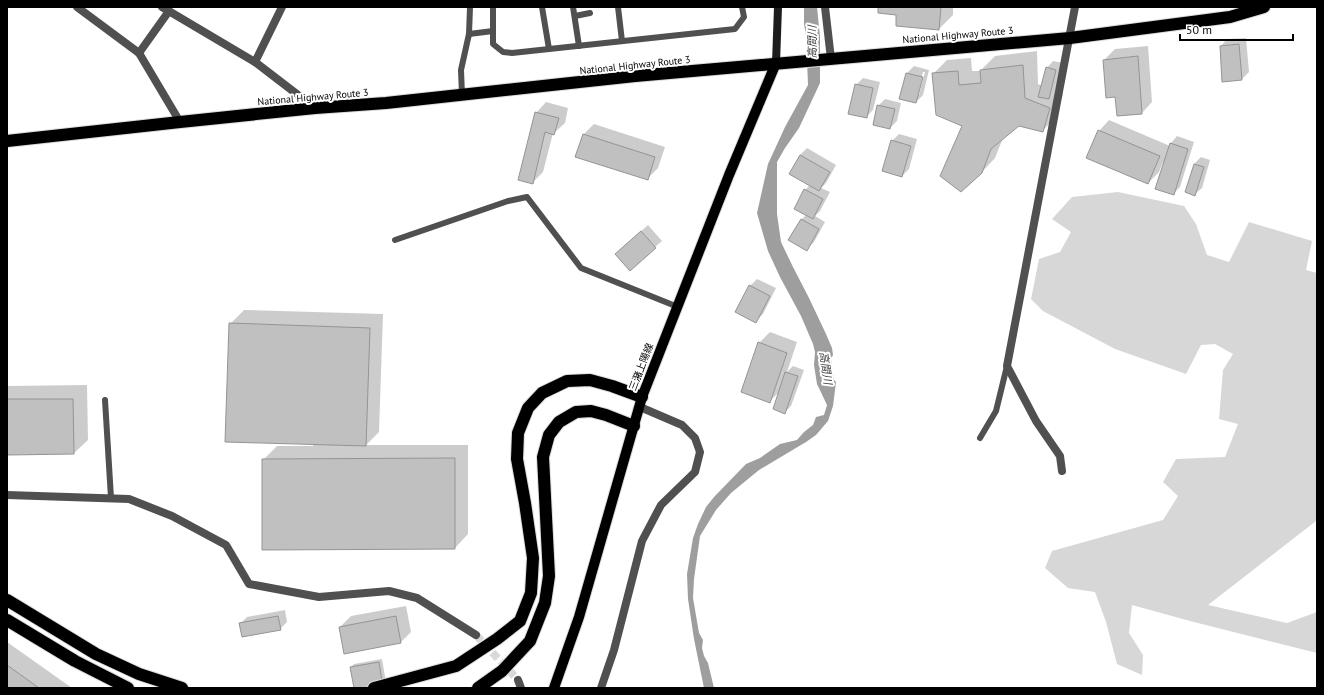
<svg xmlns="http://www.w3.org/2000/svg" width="1324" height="695" viewBox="0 0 1324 695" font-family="'PT Sans','Noto Sans JP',sans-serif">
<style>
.green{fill:#d7d7d7}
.water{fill:#9e9e9e}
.shadow{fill:#0003;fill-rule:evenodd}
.building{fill:#c0c0c0;stroke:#949494}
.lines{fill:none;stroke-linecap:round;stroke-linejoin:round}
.street-tunnel{stroke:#d9d9d9;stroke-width:8;stroke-dasharray:8 4;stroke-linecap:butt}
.primary-casing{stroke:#dbdbdb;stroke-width:12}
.highway-casing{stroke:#dbdbdb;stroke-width:14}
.lane{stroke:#505050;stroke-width:6}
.street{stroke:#505050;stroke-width:8}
.secondary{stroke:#1d1d1d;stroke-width:8}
.primary{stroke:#000;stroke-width:10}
.highway{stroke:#000;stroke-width:12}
.labels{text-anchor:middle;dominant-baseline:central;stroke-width:4;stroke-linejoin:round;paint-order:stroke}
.street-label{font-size:10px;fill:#000;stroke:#fff}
.water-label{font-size:11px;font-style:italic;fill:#3f3f3f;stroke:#fff}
</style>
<rect width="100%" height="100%" fill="#fff"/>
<polygon class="green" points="1118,192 1184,206 1196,224 1207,255 1229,262 1249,222 1312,241 1306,270 1317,273 1317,521 1316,521 1208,605 1287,623 1317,612 1317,653 1190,621 1132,605 1129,633 1143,655 1142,675 1117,664 1106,622 1095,592 1068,588 1045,568 1052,551 1163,520 1178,496 1163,482 1176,459 1225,457 1238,424 1219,419 1223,370 1233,354 1215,344 1201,345 1186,374 1115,349 1043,311 1031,299 1039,259 1060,252 1071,232 1052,219 1072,197"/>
<polygon class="water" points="804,7 817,7 820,37 820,83 799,128 785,148 777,162 777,214 781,242 793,267 809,298 826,334 832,348 833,355 831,359 834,380 836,382 833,406 828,421 816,435 806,442 759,470 731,493 716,510 700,536 694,579 693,598 699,633 703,640 702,648 704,656 708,663 714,688 704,688 694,639 688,599 687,574 693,538 698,524 706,507 714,497 746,464 760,458 780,444 797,440 804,432 813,425 816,417 824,415 827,405 817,384 814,365 815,352 813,344 801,316 780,277 768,251 757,213 768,164 785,127 808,85 806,35 804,24"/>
<g class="shadow">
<polygon points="879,7 953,7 953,15 939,29"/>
<polygon points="1246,38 1249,72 1242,79 1221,46 1227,39"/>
<polygon points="1148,46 1152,102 1142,113 1116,96 1104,60 1115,49"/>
<polygon points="1037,51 1038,84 1042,86 1047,68 1053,61 1063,63 1055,91 1063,94 1056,117 1042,131 1019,125 1003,138 995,158 981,173 963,126 933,74 947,60 971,58 972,71 980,71 995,56"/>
<path d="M914,66l15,4 -6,25 -7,7 -9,-29zM923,72h2l-6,23h-2z"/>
<polygon points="863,78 880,82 873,110 866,117 856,85"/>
<polygon points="885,99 901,103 897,121 890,128 878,106"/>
<polygon points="546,102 568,108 565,123 554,133 553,133 543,172 532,183 536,113"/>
<polygon points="1109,120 1170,146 1171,143 1177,136 1194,142 1180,187 1173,194 1164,163 1163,162 1159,172 1148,183 1099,131"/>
<polygon points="594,124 665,147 658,168 648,178 583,135"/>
<polygon points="899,134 917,139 909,169 902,176 892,141"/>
<polygon points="807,148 836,165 826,183 821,188 830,192 820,211 815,216 825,222 814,242 807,249 801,220 806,215 805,190 810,185 790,173 800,155"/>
<polygon points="1201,157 1210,160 1202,188 1195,194 1194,164"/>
<polygon points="648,225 662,241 655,247 623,247"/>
<polygon points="757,279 776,288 763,314 756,321 750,286"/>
<polygon points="244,310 383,314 379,432 366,445 468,445 468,534 455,548 263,460 277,446 313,446 313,444 230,324"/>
<polygon points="770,332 797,342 787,372 793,366 804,370 791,406 784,413 780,391 770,401 759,343"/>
<polygon points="87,385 88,440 74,453 7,454 7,386"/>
<polygon points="406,606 411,632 401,642 340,627 351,616"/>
<polygon points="285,610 287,622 280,629 240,624 247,617"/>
<polygon points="7,642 72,688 7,688"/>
<polygon points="382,659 387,688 355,688 351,667 354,664"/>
</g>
<g class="building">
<polygon points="878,7 941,7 939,30 896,26 896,15 878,13"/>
<polygon points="1239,44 1242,80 1222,82 1220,46"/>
<polygon points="1138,56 1142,114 1117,116 1115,97 1106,98 1103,60"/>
<polygon points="1023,65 1025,98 1050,108 1043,132 1019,126 991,149 982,173 961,192 940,176 962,126 936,115 932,73 958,71 959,85 981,83 980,70"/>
<polygon points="1046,67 1056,70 1049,99 1038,97"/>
<polygon points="906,73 923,77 916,103 899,99"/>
<polygon points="855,84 873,88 867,118 848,114"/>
<polygon points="877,105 895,109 890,129 873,125"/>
<polygon points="535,112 559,118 554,135 545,132 533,184 518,180"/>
<polygon points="1098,130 1160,156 1148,184 1086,158"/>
<polygon points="583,134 655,157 648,180 575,157"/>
<polygon points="891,140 911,146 902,177 882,171"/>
<polygon points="1170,143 1188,149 1174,195 1155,189"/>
<polygon points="800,155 830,172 819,191 789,174"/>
<polygon points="1194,164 1204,167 1195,196 1185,192"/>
<polygon points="804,189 823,199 813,219 794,209"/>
<polygon points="801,219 819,229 807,251 788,240"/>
<polygon points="641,231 656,248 630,271 615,254"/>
<polygon points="749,285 770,296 756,323 735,312"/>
<polygon points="229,323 370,328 366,446 225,442"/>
<polygon points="758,342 787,353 770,403 741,392"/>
<polygon points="785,372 798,376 785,414 773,409"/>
<polygon points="7,399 73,399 74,454 7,455"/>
<polygon points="455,458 455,549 262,550 262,459"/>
<polygon points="278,616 281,630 242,637 239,623"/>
<polygon points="396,616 401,643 344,654 339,627"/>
<polygon points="379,662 383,688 354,688 350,667"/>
<polygon points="7,665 39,688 7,688"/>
</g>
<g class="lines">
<polyline class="street-tunnel" points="476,635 518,680"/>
<g class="primary-casing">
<polyline id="primary" points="554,688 579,617 642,397 729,175 776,63"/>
</g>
<g class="highway-casing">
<g id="highway">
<polyline points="7,141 180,122 315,108 386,103 635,76 1070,38 1230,17 1264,7"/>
<polyline points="7,600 96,654 139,674 182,688"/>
<polyline points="7,620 75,661 128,688"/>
<polyline points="374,688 456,666 497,639 520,621 531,593 533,558 525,503 517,459 518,433 528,408 542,393 567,381 590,380 612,386 642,397"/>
<polyline points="478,688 502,671 530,641 545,603 549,576 543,457 549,435 559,422 576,412 591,411 606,415 634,426"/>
</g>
</g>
<g class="lane">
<polyline points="493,7 493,44 503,52 512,53 735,29 744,17 742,7"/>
<polyline points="542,7 549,49"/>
<polyline points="573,7 579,46"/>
<polyline points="618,7 622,41"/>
<polyline points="575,16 590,13"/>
<polyline points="469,34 493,31"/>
<polyline points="462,95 461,70 469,34 470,7"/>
<polyline points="395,240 508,201 527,197 581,268 678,307"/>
<polyline points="105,400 111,498"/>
<polyline points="980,438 996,411 1007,366"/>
</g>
<g class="street">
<polyline points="77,7 139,53 180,122"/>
<polyline points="162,7 255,62 315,108"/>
<polyline points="825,7 831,59"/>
<polyline points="139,53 169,11"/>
<polyline points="255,62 282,7"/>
<polyline points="1062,471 1060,456 1036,421 1007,366 1075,7"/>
<polyline points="7,495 129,499 172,516 226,545 249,584 319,597 389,591 417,598 476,635"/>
<polyline points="518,680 521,688"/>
<polyline points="601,688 614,650 642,541 661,505 695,472 700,452 695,438 682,425 640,407"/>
</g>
<polyline class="secondary" points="776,63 778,7"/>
<use href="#primary" class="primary"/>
<use href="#highway" class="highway"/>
</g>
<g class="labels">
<g class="street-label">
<text transform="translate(958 35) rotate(-5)">National Highway Route 3</text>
<text transform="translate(635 65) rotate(-6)">National Highway Route 3</text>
<text transform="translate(313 97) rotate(-5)">National Highway Route 3</text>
<text transform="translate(641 367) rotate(-69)">三潴上陽線</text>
</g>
<g class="water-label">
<text transform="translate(812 42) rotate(-90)">高間川</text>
<text transform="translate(826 368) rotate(82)">高間川</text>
</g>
</g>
<rect width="1324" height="695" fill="none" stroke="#000000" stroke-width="16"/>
<path d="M1180 34v6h113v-6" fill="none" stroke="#000000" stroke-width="2"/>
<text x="1186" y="34" font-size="12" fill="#000000" stroke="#ffffff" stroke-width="3" paint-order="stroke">50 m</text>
</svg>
